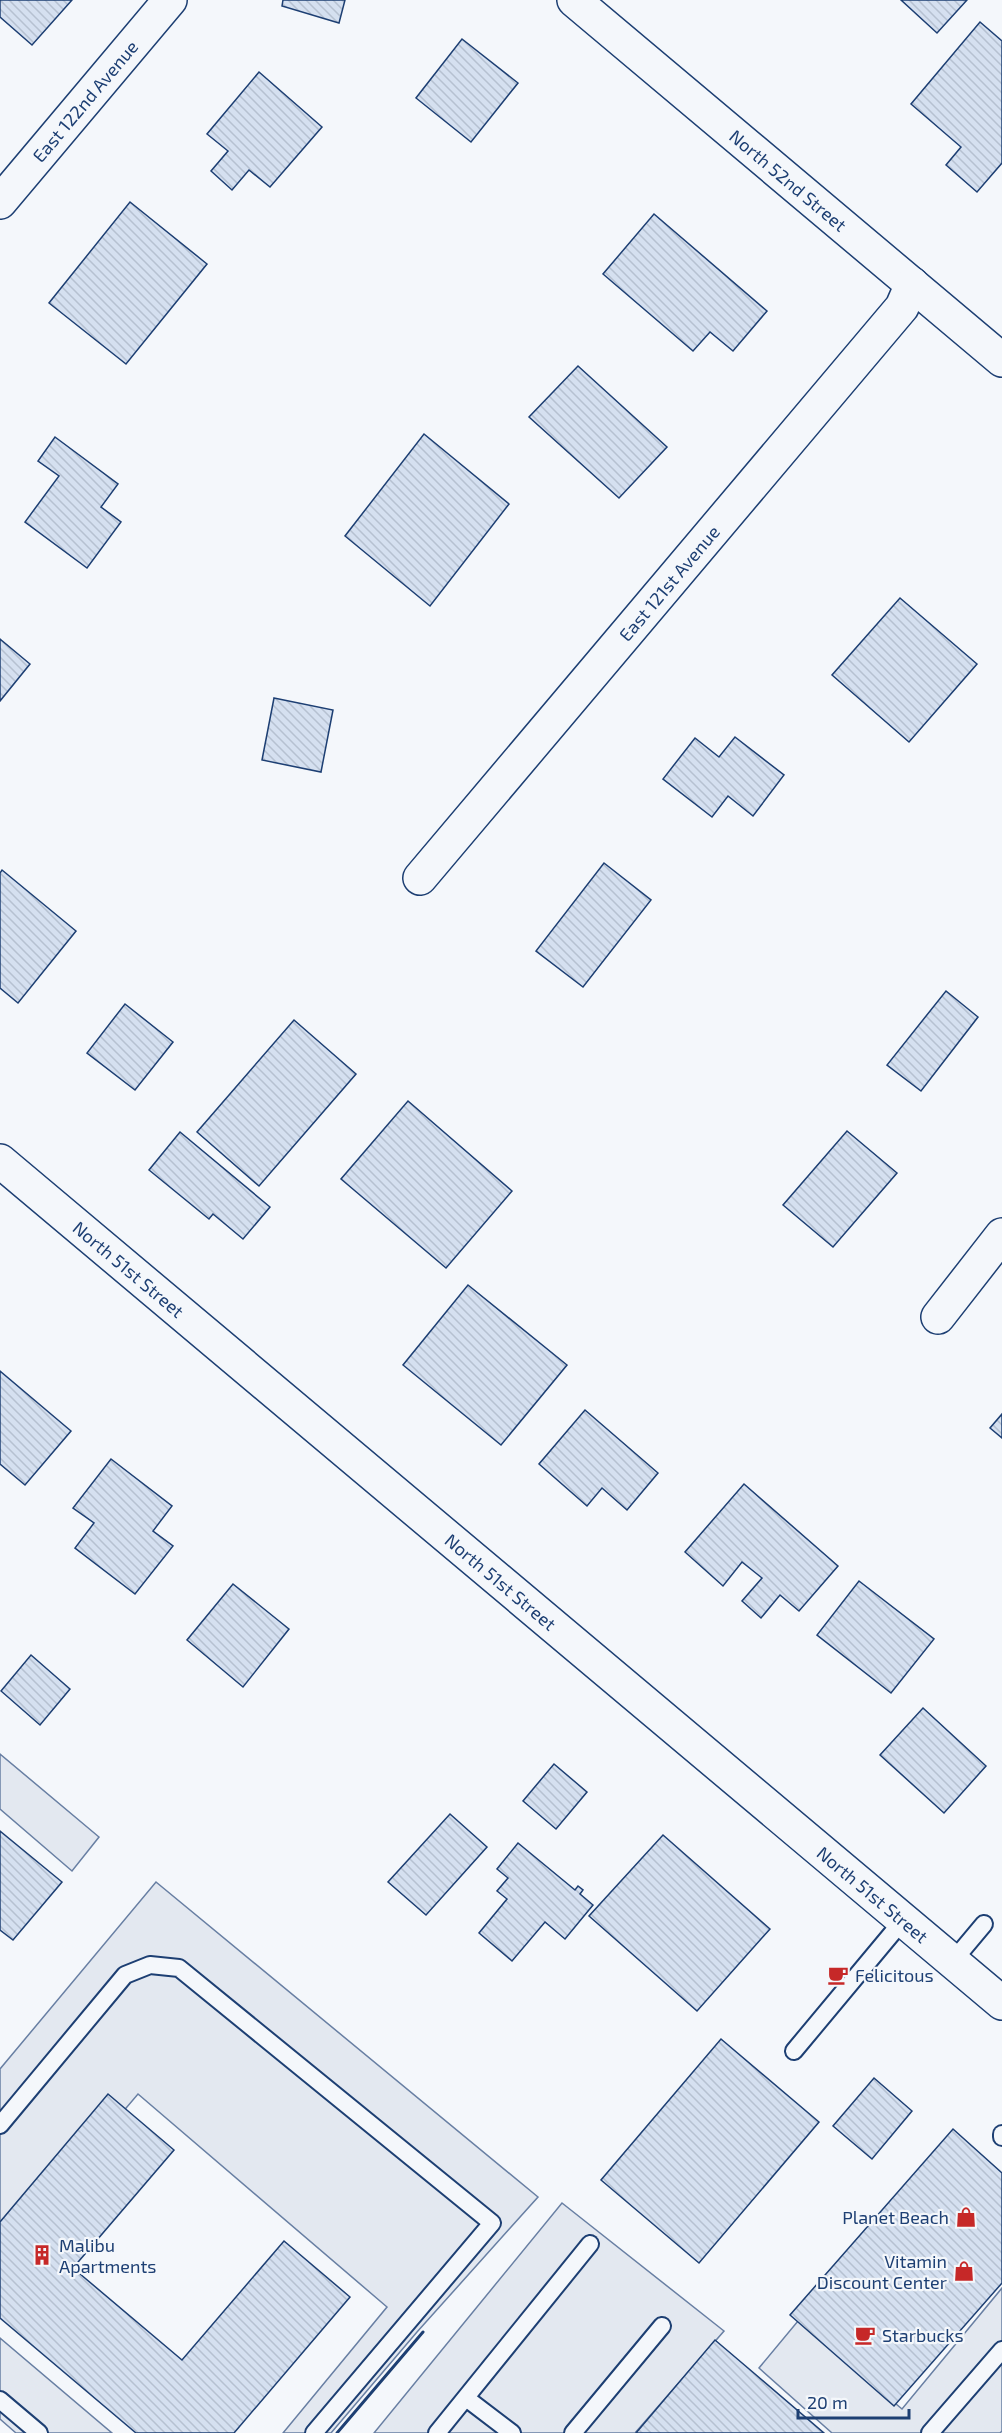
<svg xmlns="http://www.w3.org/2000/svg" width="1002" height="2433" viewBox="0 0 1002 2433" font-family="'Exo 2',sans-serif">
<style>
.parking{fill:#e3e8f0;stroke:#687fa3;stroke-width:1.5}
.building{fill:url(#building-back-hatch);stroke:#1d3f73;stroke-width:1.5}
.lines{fill:none;stroke-linecap:round;stroke-linejoin:round}
.service-casing{stroke:#1d3f73;stroke-width:20}
.minor-casing{stroke:#1d3f73;stroke-width:36}
.service{stroke:#f4f7fb;stroke-width:16}
.minor{stroke:#f4f7fb;stroke-width:33}
.wall{stroke:#1d3f73;stroke-width:3}
.labels{text-anchor:middle;dominant-baseline:central;stroke-width:4.5;stroke-linejoin:round;paint-order:stroke}
.street-label{font-size:18px;fill:#1d3f73;stroke:#f4f7fb}
.poi-label{font-size:18px;fill:#1d3f73;stroke:#f4f7fb;text-anchor:start}
</style>
<defs>
<pattern id="building-back-hatch" width="6" height="6" patternUnits="userSpaceOnUse" patternTransform="scale(1.5)"><rect width="6" height="6" fill="#d5e0f0"/><path d="M-1 5l2 2M0 0l6 6M5-1l2 2" fill="none" stroke="#b6c1d1"/></pattern>
</defs>
<rect width="100%" height="100%" fill="#f4f7fb"/>
<g class="parking">
<polygon points="0,1754 99,1837 72,1871 0,1809"/>
<polygon points="156,1882 538,2197 417,2332 331,2433 283,2433 387,2307 138,2094 0,2256 0,2069"/>
<polygon points="562,2203 724,2331 635,2433 374,2433"/>
<polygon points="1002,2288 1002,2431 1000,2433 832,2433 759,2368 798,2321 902,2409"/>
<polygon points="0,2338 112,2433 16,2433 0,2419"/>
</g>
<g class="building">
<polygon points="0,0 72,0 32,45 0,17"/>
<polygon points="283,0 345,0 339,23 282,6"/>
<polygon points="901,0 967,0 937,33"/>
<polygon points="980,22 1002,41 1002,163 977,192 946,165 961,147 911,104"/>
<polygon points="462,39 518,83 471,142 416,98"/>
<polygon points="259,72 322,127 270,187 249,170 232,190 211,171 228,151 207,134"/>
<polygon points="130,202 207,264 126,364 49,303"/>
<polygon points="654,214 767,311 733,351 710,332 693,351 603,274"/>
<polygon points="578,366 667,447 619,498 529,417"/>
<polygon points="424,434 509,504 430,606 345,536"/>
<polygon points="55,437 118,484 101,507 121,522 87,568 25,522 59,476 38,461"/>
<polygon points="900,598 977,664 909,742 832,675"/>
<polygon points="0,639 30,664 0,701"/>
<polygon points="274,698 333,710 321,772 262,760"/>
<polygon points="735,737 784,775 753,816 728,796 712,817 663,779 695,738 719,757"/>
<polygon points="604,863 651,900 583,987 536,951"/>
<polygon points="2,870 76,931 18,1003 0,988 0,873"/>
<polygon points="946,991 978,1017 921,1091 887,1065"/>
<polygon points="125,1004 173,1042 135,1090 87,1053"/>
<polygon points="294,1020 356,1074 259,1186 197,1132"/>
<polygon points="408,1101 512,1191 446,1268 341,1179"/>
<polygon points="847,1131 897,1173 833,1247 783,1205"/>
<polygon points="180,1132 270,1207 243,1239 213,1214 209,1219 149,1170"/>
<polygon points="468,1285 567,1365 501,1445 403,1365"/>
<polygon points="0,1371 71,1431 25,1485 0,1464"/>
<polygon points="585,1410 658,1473 627,1510 602,1488 587,1506 539,1464"/>
<polygon points="1002,1414 1002,1438 990,1428"/>
<polygon points="111,1459 172,1506 153,1531 173,1546 135,1594 75,1548 94,1523 73,1508"/>
<polygon points="744,1484 838,1566 799,1611 780,1595 761,1618 742,1601 762,1578 742,1562 723,1586 685,1552"/>
<polygon points="859,1581 934,1639 891,1693 817,1635"/>
<polygon points="233,1584 289,1629 243,1687 187,1640"/>
<polygon points="31,1655 70,1689 40,1725 1,1691"/>
<polygon points="923,1708 986,1766 944,1813 880,1755"/>
<polygon points="554,1764 587,1792 556,1829 523,1801"/>
<polygon points="450,1814 487,1847 426,1915 388,1882"/>
<polygon points="0,1831 62,1882 13,1940 0,1930"/>
<polygon points="663,1835 770,1929 697,2011 589,1916"/>
<polygon points="518,1843 575,1890 578,1886 583,1890 580,1894 593,1905 565,1939 545,1922 512,1961 479,1933 507,1899 497,1891 508,1878 497,1869"/>
<polygon points="721,2039 819,2122 699,2263 601,2180"/>
<polygon points="874,2078 912,2111 872,2159 833,2126"/>
<polygon points="108,2094 174,2150 73,2268 182,2360 284,2241 350,2297 234,2433 136,2433 0,2318 0,2222"/>
<polygon points="953,2129 1002,2173 1002,2283 894,2406 790,2315"/>
<polygon points="715,2340 755,2374 824,2433 636,2433"/>
</g>
<g class="lines">
<g class="service-casing">
<g id="service">
<polyline points="953,1961 984,1924"/>
<polyline points="794,2051 904,1919"/>
<polyline points="0,2125 125,1975 150,1965 179,1968 492,2223 314,2433"/>
<polyline points="1002,2134 1002,2137"/>
<polyline points="466,2398 512,2433"/>
<polyline points="0,2400 39,2433"/>
<polyline points="437,2433 590,2244"/>
<polyline points="573,2433 662,2326"/>
<polyline points="930,2433 1002,2350"/>
</g>
</g>
<g class="minor-casing">
<g id="minor">
<path id="s1" d="M574,0l428,360"/>
<path id="s2" d="M0,202l170,-202"/>
<path id="s3" d="M420,878l482,-571 10,-23"/>
<path id="s4" d="M0,1161l1002,842"/>
<polyline points="938,1317 1002,1235"/>
</g>
</g>
<use href="#service" class="service"/>
<use href="#minor" class="minor"/>
<polyline class="wall" points="337,2433 423,2332"/>
</g>
<defs>
<g id="cafe-bare" transform="scale(1.62)"><path d="M-5.5-4.5H6V0H3Q3 3.5 0 3.5H-2.5Q-5.5 3.5-5.5 0ZM3-3.2v2h1.7v-2ZM-6 4.5H4V6H-6Z" fill="#c62828" stroke="#f4f7fb" stroke-width="2.5" paint-order="stroke"/></g>
<g id="shop-bare" transform="scale(1.62)"><path d="M-5-2.5h2.3a2.7 3.5 0 0 1 5.4 0H5L5.5 6h-11ZM-1.5-2.5h3a1.5 2.3 0 0 0-3 0Z" fill="#c62828" stroke="#f4f7fb" stroke-width="2.5" paint-order="stroke"/></g>
<g id="building-bare" transform="scale(1.62)"><path d="M-4-6H4V6H1V3H-1V6H-4ZM-2.5-4.3h1.7v1.8h-1.7ZM.8-4.3h1.7v1.8H.8ZM-2.5-1h1.7V.8h-1.7ZM.8-1h1.7V.8H.8Z" fill="#c62828" stroke="#f4f7fb" stroke-width="2.5" paint-order="stroke"/></g>
</defs>
<g fill-rule="evenodd">
<use href="#cafe-bare" x="838" y="1975"/>
<use href="#shop-bare" x="966" y="2217"/>
<use href="#building-bare" x="42" y="2255"/>
<use href="#shop-bare" x="964" y="2271"/>
<use href="#cafe-bare" x="865" y="2335"/>
</g>
<g class="labels">
<g class="street-label">
<text stroke="none"><textPath href="#s2" startOffset="132">East 122nd Avenue</textPath></text>
<text stroke="none"><textPath href="#s1" startOffset="280">North 52nd Street</textPath></text>
<text stroke="none"><textPath href="#s3" startOffset="386">East 121st Avenue</textPath></text>
<text stroke="none"><textPath href="#s4" startOffset="168">North 51st Street</textPath></text>
<text stroke="none"><textPath href="#s4" startOffset="654">North 51st Street</textPath></text>
<text stroke="none"><textPath href="#s4" startOffset="1140">North 51st Street</textPath></text>
</g>
<g class="poi-label">
<text x="855" y="1975">Felicitous</text>
<text x="949" y="2217" text-anchor="end">Planet Beach</text>
<text x="59" y="2245">Malibu<tspan x="59" dy="21">Apartments</tspan></text>
<text x="947" y="2261" text-anchor="end">Vitamin<tspan x="947" dy="21">Discount Center</tspan></text>
<text x="882" y="2335">Starbucks</text>
</g>
</g>
<path d="M798 2409v9h111v-9" fill="none" stroke="#1d3f73" stroke-width="3"/>
<text x="807" y="2409" font-size="18" fill="#1d3f73" stroke="#f4f7fb" stroke-width="4.5" paint-order="stroke">20 m</text>
</svg>
